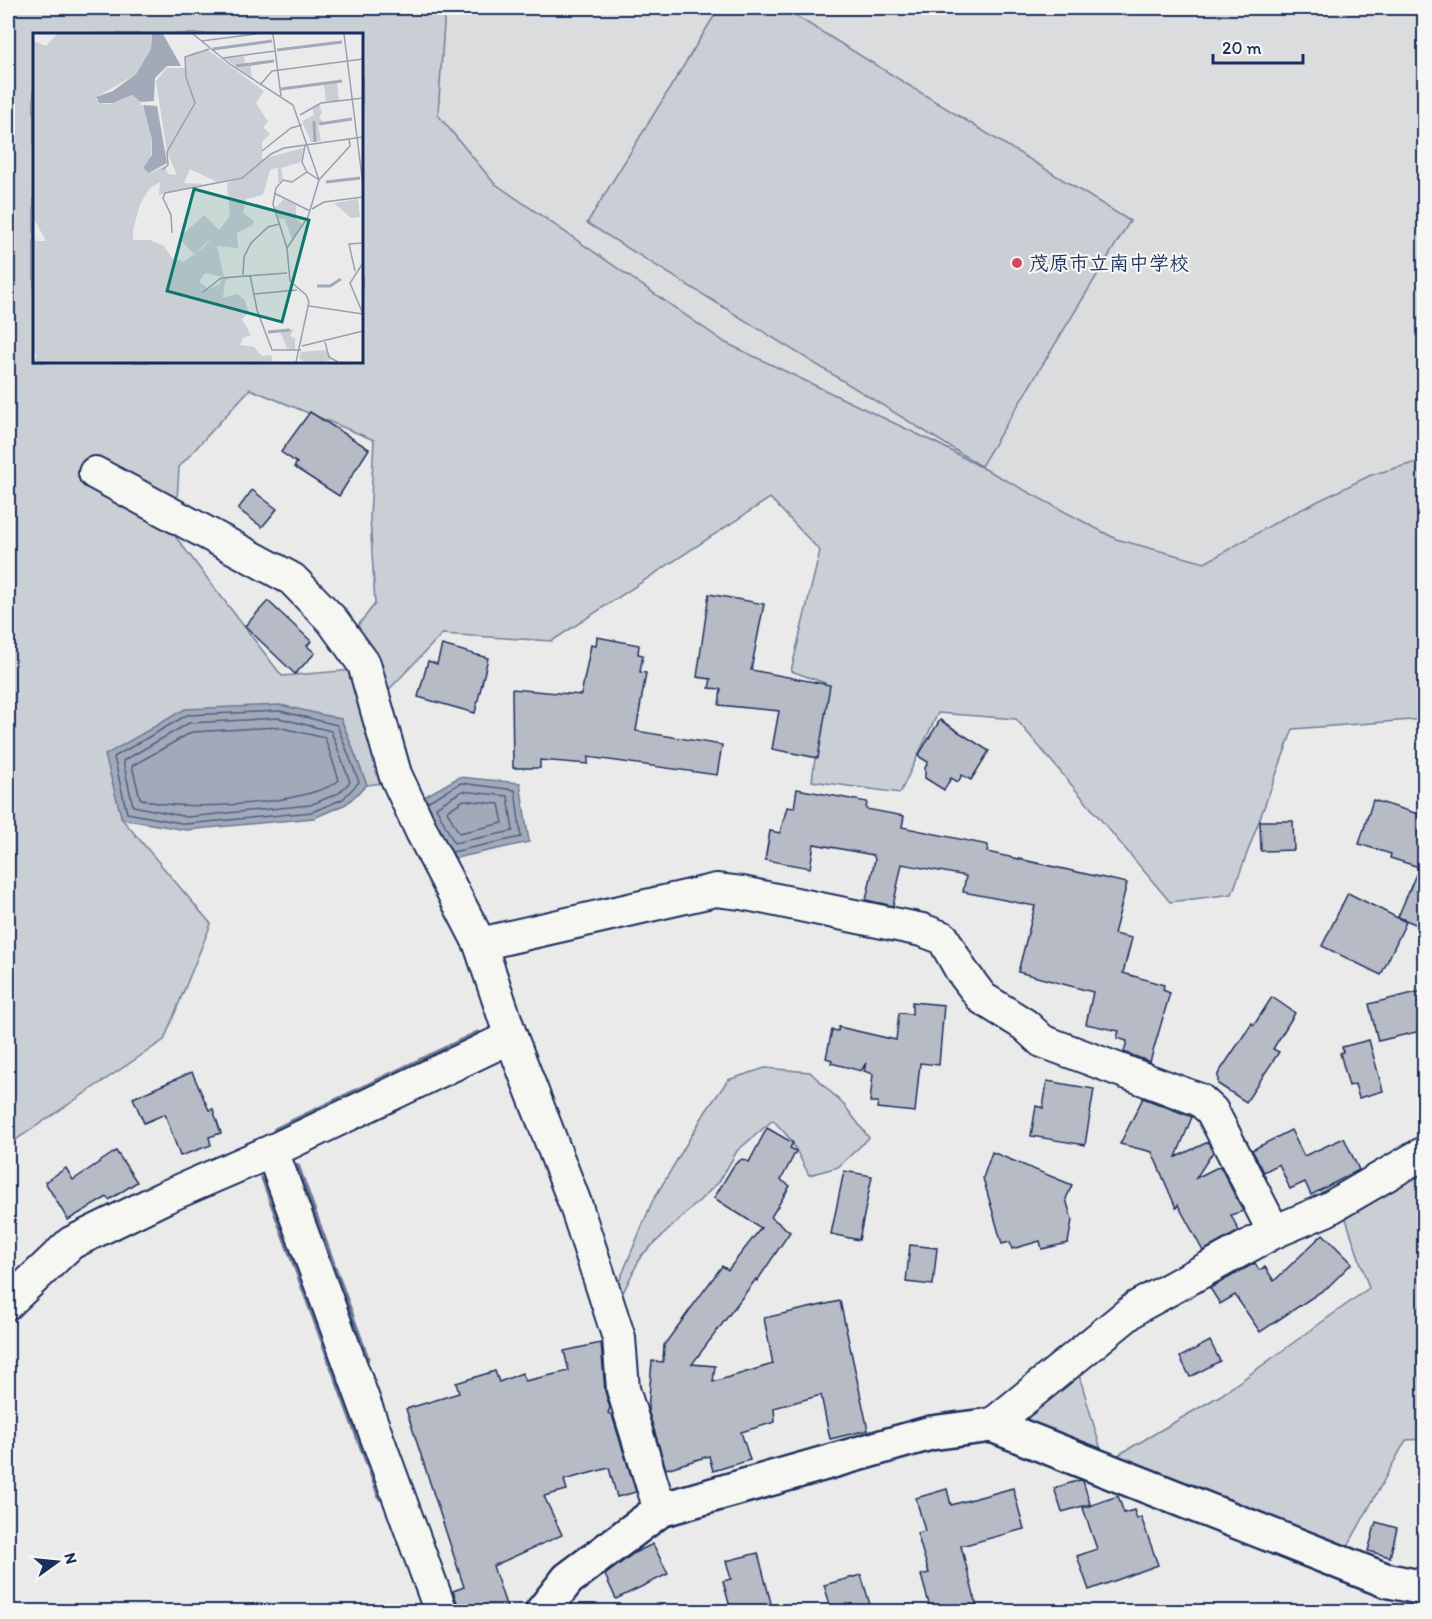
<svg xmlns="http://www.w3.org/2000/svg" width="1432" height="1619" viewBox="0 0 1432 1619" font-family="Itim,'Klee One',sans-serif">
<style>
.built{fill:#dadcde}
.green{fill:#caced5;stroke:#727e9a;stroke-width:1.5;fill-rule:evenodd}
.water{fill:#a2aaba;stroke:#6c7995;stroke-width:1.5}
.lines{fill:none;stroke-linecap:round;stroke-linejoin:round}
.shore{stroke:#516083;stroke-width:1.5}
.stream{stroke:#6c7995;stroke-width:9}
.building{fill:#b6bbc6;stroke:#1b2f5e;stroke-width:1.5}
.minor-casing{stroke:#1b2f5e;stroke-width:36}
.tertiary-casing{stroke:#1b2f5e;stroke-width:38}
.minor{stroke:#f6f6f2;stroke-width:32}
.tertiary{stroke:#f6f6f2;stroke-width:33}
.poi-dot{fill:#d1495b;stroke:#f6f6f2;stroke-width:2}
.labels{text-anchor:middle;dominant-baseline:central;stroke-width:4.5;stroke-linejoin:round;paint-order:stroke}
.poi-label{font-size:20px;font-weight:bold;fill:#1b2f5e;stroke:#f6f6f2;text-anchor:start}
.inset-river{fill:none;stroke:#a2aaba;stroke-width:3}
.inset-road{fill:none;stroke:#979fb1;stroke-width:1.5}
.view{fill:#0f766e;fill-opacity:0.15;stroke:#0f766e;stroke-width:3}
.inset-edge{fill:none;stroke:#1b2f5e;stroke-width:3}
</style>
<rect width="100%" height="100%" fill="#e9eae9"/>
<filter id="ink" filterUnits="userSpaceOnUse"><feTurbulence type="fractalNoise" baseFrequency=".0167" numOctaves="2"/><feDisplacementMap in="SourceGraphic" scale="12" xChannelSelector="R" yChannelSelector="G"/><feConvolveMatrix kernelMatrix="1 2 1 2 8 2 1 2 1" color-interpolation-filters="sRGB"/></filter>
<g filter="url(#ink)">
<polygon class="built" points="445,8 1424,8 1424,460 1371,475 1280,520 1205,563 1116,539 938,444 726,343 494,183 438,115"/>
<g class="green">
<path d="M8,8h437l-7,107 56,68 232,160 212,101 178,95 89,24 75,-43 91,-45 53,-15v259l-131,10 -61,165 -62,8 -154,-183 -78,-6 -38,80 -88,-12 13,-98 -34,-12 29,-120 -50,-53 -218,143 -110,-7 -60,63 -27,-68 20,-25 -5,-87 4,-77 -124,-51 -71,78 -4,69 107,140 72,-6 37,112 -24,3 -26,-66 -235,36 16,64 89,105 -47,116 -156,105zM34,34h328v328h-328z"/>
<polygon points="719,8 783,8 1130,221 981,466 587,223"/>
<polygon points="765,1068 810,1072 845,1106 869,1138 838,1167 809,1175 791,1140 773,1120 737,1151 719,1182 641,1256 617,1305 614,1294 652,1202 706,1111 728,1080"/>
<polygon points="1424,1167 1424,1439 1406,1440 1344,1553 1113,1458 1221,1395 1369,1288 1344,1213"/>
<polygon points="1075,1361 1102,1453 1024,1429 1018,1407"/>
</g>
<g class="water">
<polygon points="280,705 341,719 367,785 346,804 314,818 186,830 122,819 105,755 185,709"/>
<polygon points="459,777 520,783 529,842 447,860 417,801"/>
</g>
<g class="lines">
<g class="shore">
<polygon points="280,711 337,725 359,782 343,799 312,812 186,824 127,813 114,757 187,715"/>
<polygon points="279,718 331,731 350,782 339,793 310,805 187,817 133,806 123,761 189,723"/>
<path d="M278,727l47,11 14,42c-25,24 -168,34 -199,18l-8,-32 60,-34z"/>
<polygon points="462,791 508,796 513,831 454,843 436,807"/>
<polygon points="464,800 499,804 503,823 459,833 447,811"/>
<polyline points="427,802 461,783 515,790 521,837 452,852"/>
</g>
<g class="stream">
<polyline points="277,1131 478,1035"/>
<polyline points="296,1168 365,1358"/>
<polyline points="265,1178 382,1497"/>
</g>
</g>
<g class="building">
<polygon points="310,412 369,449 339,496 294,467 297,463 281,452"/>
<polygon points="252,490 277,509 262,527 238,509"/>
<polygon points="709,594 764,604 751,670 830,685 818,758 772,749 779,711 719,705 721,689 709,688 711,679 697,677"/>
<polygon points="268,601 311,641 307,646 315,653 295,674 245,626"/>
<polygon points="597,637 639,645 638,654 643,655 640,672 646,673 636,731 722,745 717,775 588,757 588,764 540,760 540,768 513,768 512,689 581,695 591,645 596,646"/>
<polygon points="442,645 488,658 475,713 418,697 428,661 437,664"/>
<polygon points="940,720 989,751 971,780 962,775 958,782 951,778 944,790 925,778 925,768 928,762 918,756"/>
<polygon points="797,789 867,802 866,809 904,816 902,827 988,845 987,852 1127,883 1114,934 1132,938 1123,973 1164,985 1163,990 1170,993 1150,1062 1124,1052 1127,1041 1117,1038 1119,1031 1086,1024 1093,992 1018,972 1035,906 963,892 966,876 902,864 893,906 866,900 875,859 873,855 814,844 810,868 765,860 770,831 780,833 787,807 794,808"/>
<polygon points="1373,800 1425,816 1425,928 1398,917 1419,867 1390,858 1391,854 1359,844"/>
<polygon points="1260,821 1293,821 1294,850 1261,851"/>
<polygon points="1348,893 1406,922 1381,975 1322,946"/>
<polygon points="1425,990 1425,1030 1378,1041 1369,1004"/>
<polygon points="1272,997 1295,1013 1273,1049 1279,1052 1246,1102 1218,1084 1218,1074 1252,1023 1254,1025"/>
<polygon points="912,1002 944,1005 939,1065 920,1063 915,1112 877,1108 878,1102 870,1102 873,1074 864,1071 866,1063 861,1071 831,1063 832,1060 826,1058 832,1030 838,1031 839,1027 896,1040 899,1013 912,1014"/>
<polygon points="1369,1040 1383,1091 1359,1098 1355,1084 1349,1086 1340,1053 1343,1052 1342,1047"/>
<polygon points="192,1072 209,1110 213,1109 221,1133 209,1137 211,1145 180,1156 165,1114 144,1123 133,1098"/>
<polygon points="1047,1081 1094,1089 1085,1145 1031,1136 1036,1106 1043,1108"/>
<polygon points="1143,1098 1192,1117 1176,1157 1208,1142 1213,1152 1196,1178 1220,1166 1243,1211 1231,1215 1239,1231 1203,1251 1178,1205 1176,1208 1152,1152 1120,1144"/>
<polygon points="767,1128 793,1143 790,1148 796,1151 781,1180 790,1186 771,1217 790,1232 757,1281 756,1279 692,1364 715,1366 713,1382 773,1364 764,1318 840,1301 868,1430 830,1439 821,1395 774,1408 775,1422 741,1432 750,1460 713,1471 709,1456 666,1469 648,1410 652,1361 663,1362 664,1345 722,1266 728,1270 761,1228 714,1198 734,1165 742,1159 749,1162"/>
<polygon points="1291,1130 1304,1156 1344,1138 1359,1170 1311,1195 1305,1182 1290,1189 1279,1164 1264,1172 1252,1150"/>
<polygon points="116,1151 137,1182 109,1200 107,1197 68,1220 45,1182 66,1168 73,1180"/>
<polygon points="992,1152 1072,1185 1066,1199 1072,1220 1068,1243 1042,1249 1040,1241 1012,1249 1010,1242 1002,1244 983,1178"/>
<polygon points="844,1171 872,1176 859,1240 831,1234"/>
<polygon points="1323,1234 1352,1263 1328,1287 1260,1332 1235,1295 1220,1304 1210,1288 1255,1263 1259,1270 1265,1267 1274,1281"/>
<polygon points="910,1245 937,1248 933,1285 906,1282"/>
<polygon points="1210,1341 1220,1361 1190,1377 1180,1357"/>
<polygon points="601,1343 605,1391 610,1408 608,1413 612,1415 636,1492 617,1497 609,1468 564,1480 567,1490 544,1496 562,1535 493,1566 508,1611 460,1611 453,1591 464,1587 406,1409 459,1393 456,1383 495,1371 499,1382 522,1373 525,1381 569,1371 564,1351"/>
<polygon points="1080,1480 1083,1481 1090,1504 1062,1512 1054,1488"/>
<polygon points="1013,1488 1024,1529 961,1546 978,1611 931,1611 921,1575 929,1573 917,1533 925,1531 916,1498 947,1489 951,1505"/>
<polygon points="1118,1496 1124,1513 1134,1510 1137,1519 1141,1517 1158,1565 1089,1590 1077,1556 1097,1549 1083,1508"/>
<polygon points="1376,1522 1397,1528 1390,1557 1368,1551"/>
<polygon points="653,1544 668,1574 616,1599 605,1575 634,1553"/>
<polygon points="758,1553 773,1611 731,1611 723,1581 731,1579 726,1561"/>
<polygon points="861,1575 872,1611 832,1611 824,1585"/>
</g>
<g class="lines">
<g class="minor-casing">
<g id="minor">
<polyline points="95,473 292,579 332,620 364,664 395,774 422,832 480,944 511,1037 576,1206 619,1338 623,1389 660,1510"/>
<polyline points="480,944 716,890 742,893 922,930 943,938 961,970 982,998 1025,1025 1042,1041 1200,1100 1212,1111 1274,1232"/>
<polyline points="272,1151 441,1612"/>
<polyline points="8,1303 71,1243 163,1198 272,1151 511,1037"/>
<polyline points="992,1425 1137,1307 1274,1232 1326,1210 1424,1153"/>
</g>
</g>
<g class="tertiary-casing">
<polyline id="tertiary" points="542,1612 568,1579 660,1510 931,1433 992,1425 1385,1580 1424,1588"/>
</g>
<use href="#minor" class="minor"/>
<use href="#tertiary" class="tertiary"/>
</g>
</g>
<circle class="poi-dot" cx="1017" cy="263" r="6"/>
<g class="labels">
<g class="poi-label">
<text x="1029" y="263">茂原市立南中学校</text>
</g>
</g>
<g transform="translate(33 33)">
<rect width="330" height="330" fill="#e9eae9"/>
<path d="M24,1h95l-1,15 -15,25 -41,24 4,5 12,1 21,-9 6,3 11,21 3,20 -1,18 -8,11 8,5 14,-7 3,8 9,1 -10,-23 -11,-71 11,-13h18l1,-11 9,-5 13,-2 56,41 -8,12 12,19 -5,5 7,7 -8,8v17l41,-11 -2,14 -20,6 2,11 -5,4v-16l-8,3 -7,25 -17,4 -3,14 11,8 -1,4 -16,8 1,15 -21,-2 7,31 -19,-4 -6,8 9,8 12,-5 1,-5 9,-1 -5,3 -2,17 14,-4 7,5 5,14 -7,6 9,16 -8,3 -3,7 14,2 8,9 9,-1 2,7h-240l3,-6 -3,-12v-111l3,8h10l-13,-24v-176l13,5zM157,136l27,13 26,-5 -16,6 3,33 -11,14 -15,-15 -25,23 15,16 19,-17 -8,9 -21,16 -12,-4 -8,-12 -14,-6h-17v-10l7,-26 10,-16 10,-6 -1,13 44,-11 -19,-1zM211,23l1,8 5,-1 2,15 -28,-20zM304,49l2,19h-13l-2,-17zM286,71l3,9 -3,4 5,6 -6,1 3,17 -10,1 -9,-21 12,-6 -2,-8zM251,166l12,6v14l7,6 -11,15 -7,-21h-6l-4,-11zM325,166l2,18 -9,1 -17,-15zM261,296l-4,7 5,2v12l-8,-2 -7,-17zM293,317l6,9 -9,3h-19l-5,-4 2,-6z" fill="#caced5" fill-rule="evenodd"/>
<path d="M119,1h11l18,32h-14l-12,12 -1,23 -13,1 -9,-7 -19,8h-14l-3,-6 17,-6 23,-17 15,-25zM110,72l14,1 10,57 -18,10 -6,-5 9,-13v-16z" fill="#a2aaba"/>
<path class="inset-river" d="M180,16l59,-8M244,17l65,-8M203,33l38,-5M248,56l61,-8M281,88l1,21M286,91l33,-5M293,149l34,-4M284,253h13l11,-7M235,299l22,-2"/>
<path class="inset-road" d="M160,1l38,31 62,40 26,75M240,1l8,62M311,1l19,151M168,8l55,-7M190,25l52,-7M227,52l12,-14 91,-12M267,82l21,-12 42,-5M272,112l-3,17 5,10M229,118l29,-23 11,-3M129,137l6,-5 -1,-13 28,-49 -9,-26 -1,-20 24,-8M241,160l36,18M279,176l12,-7 39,-5M139,200l-1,-18 -8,-17 2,-5 77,-15 29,-24 13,-6 79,-11M254,215l-14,-44 3,-16 7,-8 9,2 15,-10 12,8M322,238l-6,-27 14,-1M210,242l1,-18 7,-14 17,-16 11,-3M217,242l7,35 15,40h29M169,260l19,-15 66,-5M221,261l43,-4M276,273l54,8M330,281l-13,-31 13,-20M292,309l4,15 9,5M269,313l61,-15M263,329l13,-60 -3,-7 -16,-14 -3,-33 21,-31 11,-37 31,-34 -1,-7"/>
<path class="view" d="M161,156l115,31 -27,102 -115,-31z"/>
<rect width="330" height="330" class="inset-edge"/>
</g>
<rect width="1432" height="1619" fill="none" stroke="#f6f6f2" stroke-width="30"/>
<rect x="15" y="15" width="1402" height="1589" fill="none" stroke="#1b2f5e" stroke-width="2" filter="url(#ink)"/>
<g transform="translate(57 1562) rotate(75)" stroke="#f6f6f2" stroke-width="4.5" paint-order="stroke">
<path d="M0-4.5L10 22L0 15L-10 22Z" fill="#1b2f5e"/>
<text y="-9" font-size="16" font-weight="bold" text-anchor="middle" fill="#1b2f5e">N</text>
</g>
<path d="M1213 54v9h90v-9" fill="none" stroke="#1b2f5e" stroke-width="3"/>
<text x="1222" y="54" font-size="18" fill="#1b2f5e" stroke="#f6f6f2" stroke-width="4.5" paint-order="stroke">20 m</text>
</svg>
